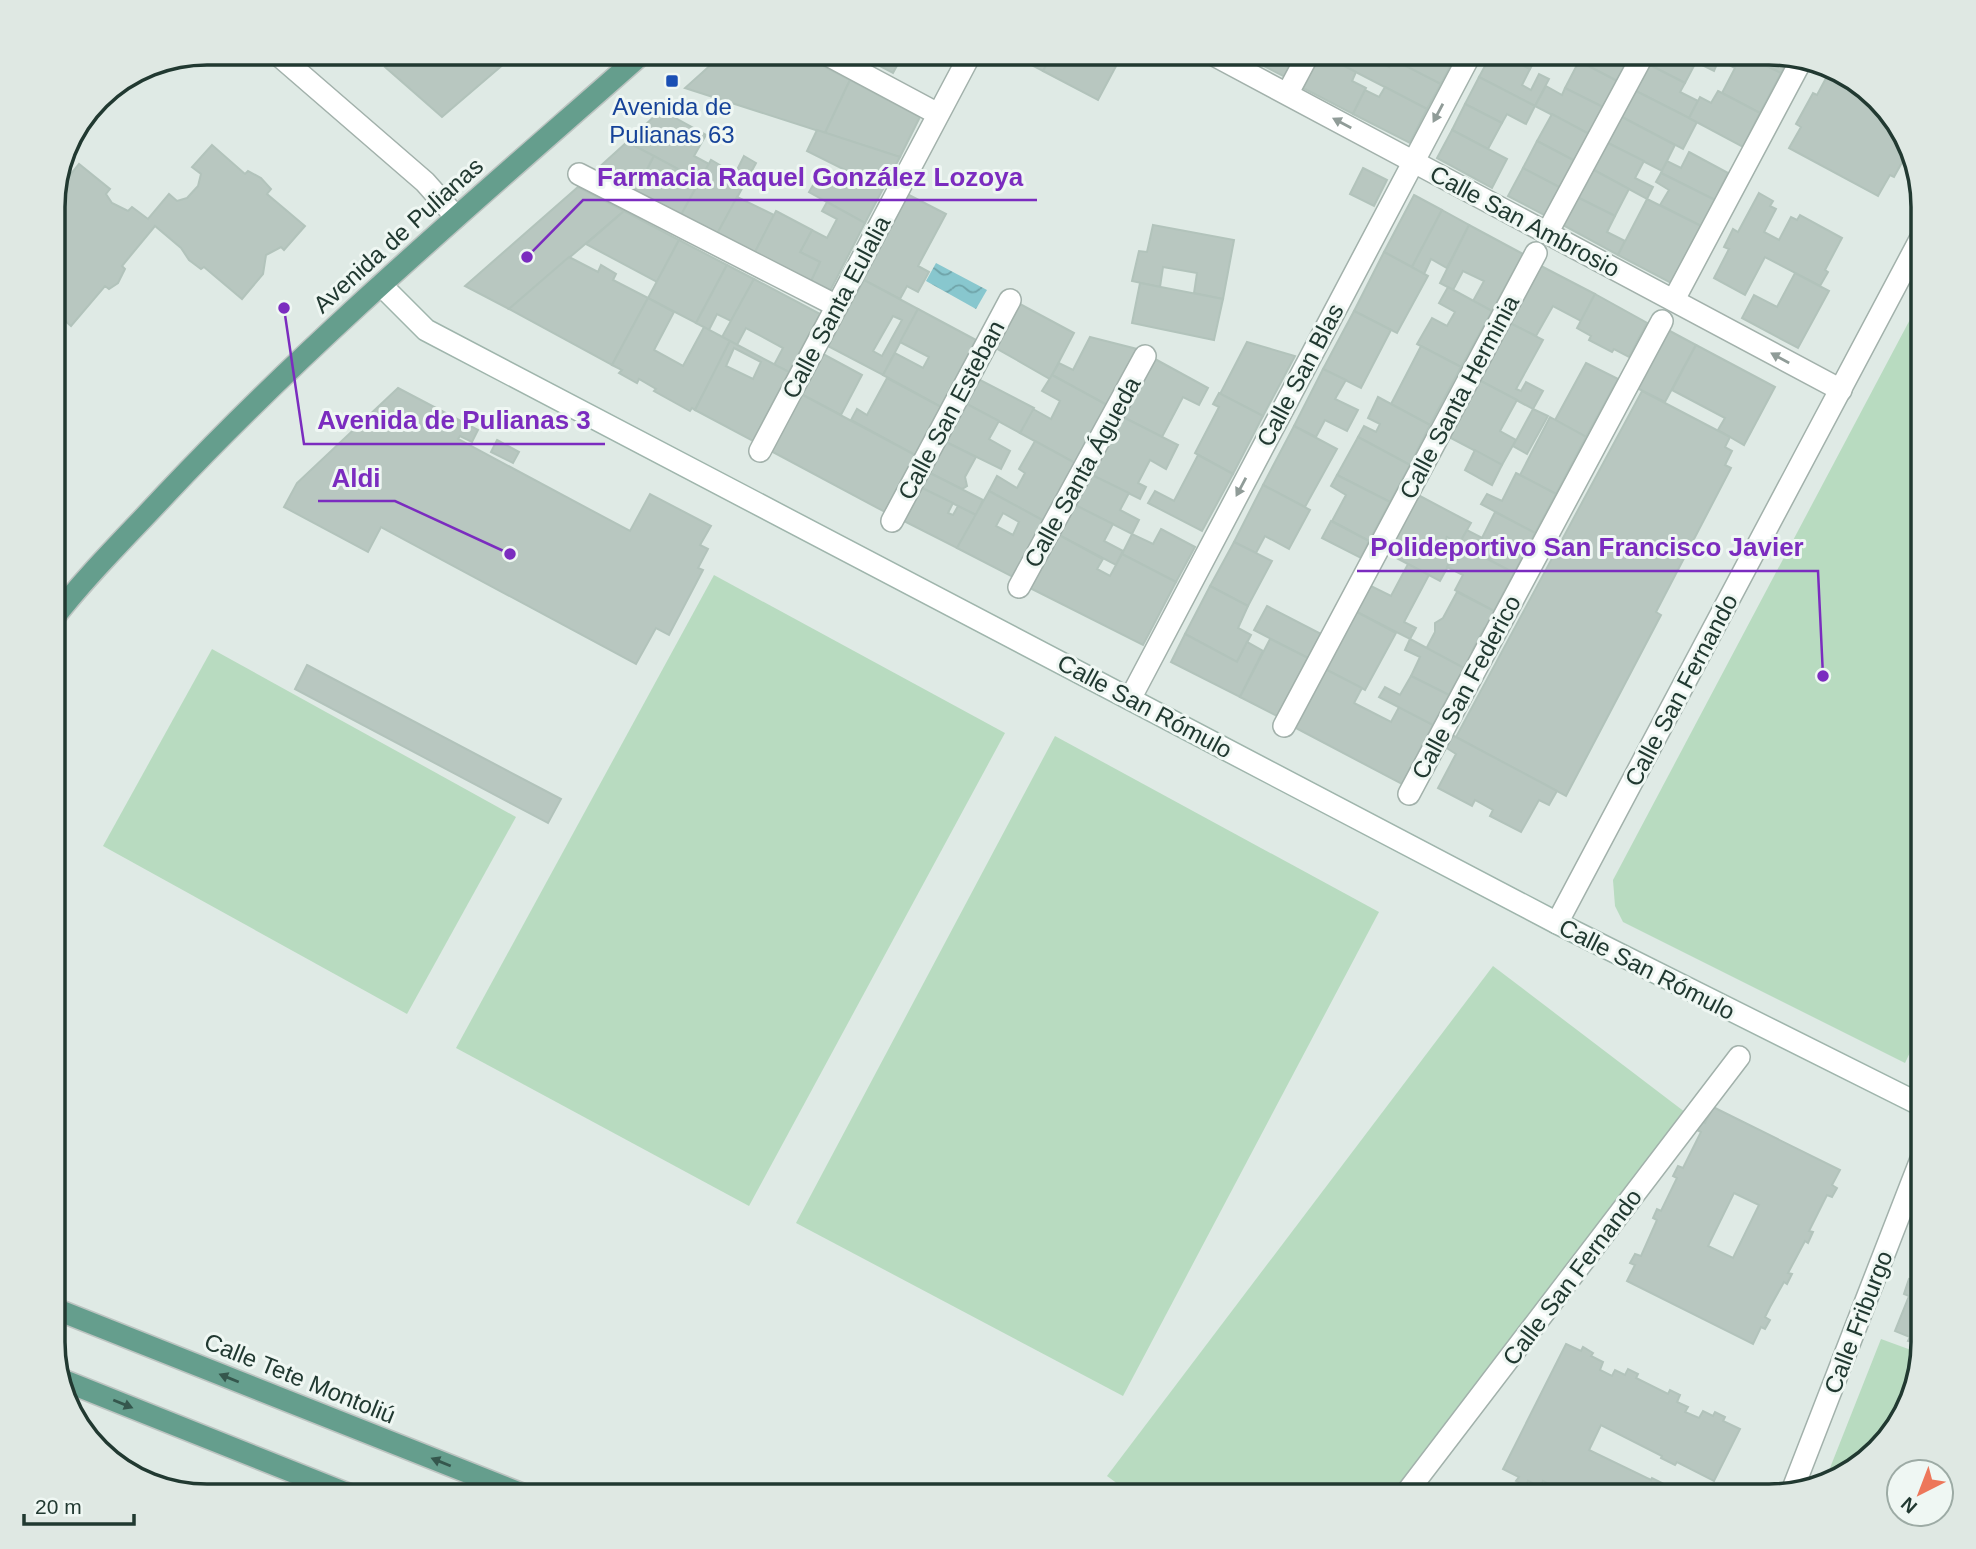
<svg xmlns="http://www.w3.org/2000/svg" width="1976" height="1549" viewBox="0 0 1976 1549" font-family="Helvetica,sans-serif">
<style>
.green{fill:#b8dbc0}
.water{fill:url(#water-waves)}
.building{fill:#b8c7c0;stroke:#b2c3bb;stroke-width:2;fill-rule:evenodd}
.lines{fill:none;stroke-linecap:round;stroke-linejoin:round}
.pedestrian-casing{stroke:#a2b1ab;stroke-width:24}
.minor-casing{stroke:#a2b1ab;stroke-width:24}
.tertiary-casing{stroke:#a2b1ab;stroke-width:24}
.secondary-casing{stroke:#9fb5ac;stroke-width:24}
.primary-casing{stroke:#bcc4c1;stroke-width:24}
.pedestrian{stroke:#fff;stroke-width:21}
.minor{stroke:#fff;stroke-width:21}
.tertiary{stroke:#fff;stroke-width:21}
.secondary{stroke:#fff;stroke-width:21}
.primary{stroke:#659e8d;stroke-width:21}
.oneway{fill:#909c98}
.oneway2{fill:#35574d}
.transit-dot{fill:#1a4fb4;stroke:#eff7f3;stroke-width:2.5}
.labels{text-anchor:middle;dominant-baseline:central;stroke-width:6;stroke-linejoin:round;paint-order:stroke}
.transit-label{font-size:24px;fill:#164399;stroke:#eff7f3}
.street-label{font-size:24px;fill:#213931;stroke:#eff7f3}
.rim{fill:none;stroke:#213931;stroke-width:3.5}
.leader{fill:none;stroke:#7b2cbf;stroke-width:2.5}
.callout-dot{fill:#7b2cbf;stroke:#eff7f3;stroke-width:2.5}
.callout-label{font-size:26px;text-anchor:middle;font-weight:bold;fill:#7b2cbf;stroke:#eff7f3;stroke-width:6;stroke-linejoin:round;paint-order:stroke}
</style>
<defs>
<pattern id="water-waves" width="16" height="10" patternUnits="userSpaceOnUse" patternTransform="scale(1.75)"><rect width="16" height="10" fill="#88c7ce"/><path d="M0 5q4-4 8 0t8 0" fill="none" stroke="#6fa3a8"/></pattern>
</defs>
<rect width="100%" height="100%" fill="#dfeae5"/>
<g class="green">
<polygon points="1923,295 1923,1025 1905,1063 1623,922 1615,906 1613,880"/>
<polygon points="714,575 1005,733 749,1206 456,1048"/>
<polygon points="212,649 516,817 407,1014 103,846"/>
<polygon points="1055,736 1379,912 1123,1396 796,1223"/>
<polygon points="1493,966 1698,1122 1413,1496 1134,1496 1107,1476"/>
<polygon points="1881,1339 1922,1354 1915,1392 1885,1444 1846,1474 1830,1468"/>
</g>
<polygon class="water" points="936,263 987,290 976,309 926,281"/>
<g class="building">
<polygon points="401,53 500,53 496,54 505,63 442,117 385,67"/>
<polygon points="724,53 799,53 850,80 825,133 685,88"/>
<polygon points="861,53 904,53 893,73 859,55"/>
<polygon points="1008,53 1053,53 1043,71"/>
<polygon points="1053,53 1123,53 1098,100 1043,71"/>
<polygon points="1239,53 1298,53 1285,77"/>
<polygon points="1319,53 1368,53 1367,55 1389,67 1394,59 1441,84 1427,109"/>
<polygon points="1319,53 1356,72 1352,81 1366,88 1353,114 1301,87"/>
<polygon points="1403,53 1457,53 1441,84 1398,62"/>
<polygon points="1492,53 1498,53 1530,69 1522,85 1531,90 1539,74 1549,79 1535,106 1479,77"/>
<polygon points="1498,53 1539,53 1530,69"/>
<polygon points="1563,53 1627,53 1631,54 1617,81"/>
<polygon points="1654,53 1695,53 1717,64 1714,71 1696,62 1685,83 1648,64"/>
<polygon points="1695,53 1724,53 1717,64"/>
<polygon points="1724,53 1740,53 1781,73 1760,113 1722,93 1735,68 1720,60"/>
<polygon points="1743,53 1770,53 1790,56 1781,73"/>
<polygon points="1579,61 1617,81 1603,107 1565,88"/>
<polygon points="1648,64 1685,83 1680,92 1698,101 1689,118 1634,90"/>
<polygon points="1832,67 1871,91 1908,139 1907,144 1910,148 1894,177 1890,175 1878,196 1789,148 1801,127 1796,124 1813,93 1817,95"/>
<polygon points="1479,77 1535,106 1526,124 1507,114 1502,123 1465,104"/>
<polygon points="850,80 920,117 900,157 825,133"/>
<polygon points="1546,86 1562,95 1565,88 1603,107 1589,134 1535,106"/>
<polygon points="1385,87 1427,109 1410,143 1353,114 1365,90 1379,97"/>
<polygon points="1634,90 1697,122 1683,149 1620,116"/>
<polygon points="1718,91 1760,113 1743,147 1689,118 1700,97 1711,103"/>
<polygon points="1465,104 1502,123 1488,149 1452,130"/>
<polygon points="661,110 706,135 694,156 709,164 700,181 627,142"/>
<polygon points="1552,114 1589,134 1575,161 1537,141"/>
<polygon points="1620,116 1675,145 1662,171 1606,142"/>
<polygon points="817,130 900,157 883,189 807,151"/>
<polygon points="1452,130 1507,159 1492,188 1437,158"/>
<polygon points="1537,141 1575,161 1561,188 1523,168"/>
<polygon points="627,142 654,156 636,191 596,170"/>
<polygon points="1606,142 1644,161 1635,178 1653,187 1647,199 1592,169"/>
<polygon points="212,145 245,174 248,171 261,178 271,189 267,194 305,226 284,250 281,247 266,255 263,274 242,299 204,267 201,269 189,260 181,248 155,226 122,266 125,269 118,283 109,289 105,286 71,326 53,310 53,196 79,164 110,189 106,194 112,203 128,211 132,207 148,219 169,194 177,201 187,198 198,186 201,174 192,167"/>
<polygon points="1689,152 1728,173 1715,200 1661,173 1667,161 1681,168"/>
<polygon points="654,156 700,181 681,215 636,191"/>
<polygon points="744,156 756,163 717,234 681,215 711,160 735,174"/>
<polygon points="1363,168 1387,180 1374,206 1350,194"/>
<polygon points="1523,168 1561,188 1546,216 1508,196"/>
<polygon points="843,169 883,189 865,223 809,192 819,175 835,184"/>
<polygon points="1592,169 1629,189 1615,216 1577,197"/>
<polygon points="1661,173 1715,200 1701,226 1660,205 1669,190 1656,182"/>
<polygon points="578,187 624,211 509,309 465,286"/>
<polygon points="1759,193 1773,201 1770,206 1776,209 1764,232 1779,240 1791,217 1797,220 1800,215 1842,238 1825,270 1828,272 1820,286 1765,257 1745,295 1714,278 1729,249 1724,247 1733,229 1738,232"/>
<polygon points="907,194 946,214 918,266 929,272 918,292 907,286 900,299 862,279"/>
<polygon points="1414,195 1442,210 1412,267 1384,252"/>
<polygon points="737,197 774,215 754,254 717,234"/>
<polygon points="1577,197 1615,216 1607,232 1625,241 1618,255 1563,225"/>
<polygon points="1647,199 1701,226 1671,283 1618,255"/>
<polygon points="827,202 865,223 829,293 810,283 820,262 800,252 812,230 827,238 837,219 822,211"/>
<polygon points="1442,210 1469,225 1447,268 1431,259 1424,274 1412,267"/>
<polygon points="624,211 679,240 657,282 586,244"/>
<polygon points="776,211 812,230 800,252 820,262 810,283 754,254"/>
<polygon points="1153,225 1234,240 1223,299 1194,293 1197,273 1163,267 1160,287 1132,281 1139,251 1147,252"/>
<polygon points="1469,225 1523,254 1492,311 1473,301 1484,281 1463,271 1453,290 1440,283"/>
<polygon points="679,240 727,265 696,323 648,298"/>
<polygon points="1384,252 1428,276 1397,333 1354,311"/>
<polygon points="569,257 598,272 601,265 616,274 613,280 648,298 612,365 509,309"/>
<polygon points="727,265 754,279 731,321 717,314 709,330 696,323"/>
<polygon points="1541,266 1595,294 1581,321 1553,306 1536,336 1510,323"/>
<polygon points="1795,273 1829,291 1798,348 1742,318 1754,295 1777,307"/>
<polygon points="754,279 820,314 789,372 774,365 783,348 746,328 737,345 722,337"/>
<path d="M864,280l54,29 -35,66 -55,-29zM893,316l9,4 -20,36 -9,-5z"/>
<polygon points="1140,283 1223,299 1214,340 1132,323"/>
<polygon points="1448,287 1492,311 1461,367 1417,344 1432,318 1447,326 1455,312 1439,303"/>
<polygon points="1595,294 1647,323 1629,357 1614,349 1612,352 1589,340 1591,336 1577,328"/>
<polygon points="648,298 674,312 654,350 683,366 704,327 730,341 695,410 692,408 690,411 654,391 656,389 639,379 637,383 619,373 622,370 612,365"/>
<polygon points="1018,303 1074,333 1050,379 994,347"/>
<polygon points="918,309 976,340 941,407 883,375 895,353 923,368 929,357 900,342"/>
<polygon points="1354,311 1391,330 1361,388 1323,369"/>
<polygon points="1510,323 1543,340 1516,389 1521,391 1526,382 1543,391 1533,409 1479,380"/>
<polygon points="1668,330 1696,345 1665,402 1637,388"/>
<polygon points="1090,337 1137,349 1107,405 1052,375 1059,363 1073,370"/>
<path d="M730,341l59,31 -36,69 -58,-31zM734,348l27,14 -8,17 -27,-13z"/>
<polygon points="1247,342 1295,356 1263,416 1220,394"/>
<polygon points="1696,345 1775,387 1744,445 1718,430 1725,418 1672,390"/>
<polygon points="1421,346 1461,367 1430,425 1391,404"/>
<polygon points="823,354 862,375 841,415 801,394"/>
<polygon points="1155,359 1208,388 1199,405 1183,397 1162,437 1123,417"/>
<polygon points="1586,363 1618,379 1586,437 1555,420"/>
<polygon points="1323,369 1346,380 1335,399 1358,410 1347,431 1325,420 1316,437 1294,426"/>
<polygon points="1052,375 1107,405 1075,463 1020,433 1033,409 1051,419 1060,401 1042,391"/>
<polygon points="887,378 941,407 915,455 851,420 857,409 867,415"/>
<polygon points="978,379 1034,408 1020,433 965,403"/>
<polygon points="1479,380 1517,400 1500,431 1516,440 1502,465 1449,437"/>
<polygon points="398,388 478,430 472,442 460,436 458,439 630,531 650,494 711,526 700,545 708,549 698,568 703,570 669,635 656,628 636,664 381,527 368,552 284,507 297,483"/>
<polygon points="1642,391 1730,437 1725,447 1732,451 1725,465 1731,468 1656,612 1661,615 1566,796 1456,737"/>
<polygon points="1219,393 1263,416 1233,474 1195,453 1219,407 1213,404"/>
<polygon points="801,394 915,455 885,512 771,451"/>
<polygon points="1378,397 1430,425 1410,465 1358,437 1364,426 1376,432 1380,424 1368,418"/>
<polygon points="965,403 999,421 989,439 1010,451 1001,469 944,441"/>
<polygon points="1533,409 1548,416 1527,454 1513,446"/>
<polygon points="1123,417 1178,445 1166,469 1150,460 1138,483 1146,487 1140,499 1092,475"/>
<polygon points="1550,417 1586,437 1556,494 1520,475"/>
<polygon points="1294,426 1337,449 1305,507 1263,485"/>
<polygon points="1358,437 1410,465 1390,502 1337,475"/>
<polygon points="497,440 519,452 513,463 491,452"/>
<polygon points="944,441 976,457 965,477 967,486 962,489 928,472"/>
<polygon points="1035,441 1075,463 1044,521 989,491 997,476 1017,488 1025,473 1019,469"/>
<polygon points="1475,450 1502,465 1492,485 1465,470"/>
<polygon points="1198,455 1233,474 1202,531 1148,503 1155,491 1174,501"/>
<polygon points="928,472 983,500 976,515 920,487"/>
<polygon points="1516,473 1556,494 1535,533 1481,504 1487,494 1502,501"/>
<polygon points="1092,475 1129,493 1120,510 1139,520 1132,534 1075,505"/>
<polygon points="1337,475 1390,502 1369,541 1332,521 1346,495 1331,486"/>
<polygon points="1263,485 1310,510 1289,549 1265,536 1256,553 1234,542"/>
<polygon points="920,487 953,503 948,513 953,515 958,506 976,515 957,548 902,520"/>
<path d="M989,491l55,30 -31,56 -56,-29zM1003,513l16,9 -6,13 -17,-9z"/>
<polygon points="1418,495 1471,523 1459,544 1447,537 1439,554 1451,561 1440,581 1387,553"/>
<polygon points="1075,505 1113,524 1104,541 1123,551 1116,565 1059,535"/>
<polygon points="1495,512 1535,533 1514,573 1459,544 1467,530 1482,538"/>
<polygon points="1331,521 1369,541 1361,558 1322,538"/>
<polygon points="1161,529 1195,547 1176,582 1122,554 1132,534 1153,544"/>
<polygon points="1059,535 1103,559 1097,569 1110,576 1122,554 1176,582 1143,645 1030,588"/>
<polygon points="1234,542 1272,561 1248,606 1210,586"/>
<polygon points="1459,544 1514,573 1494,611 1455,590 1463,575 1447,567"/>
<polygon points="1408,564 1429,575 1404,622 1416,628 1410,639 1355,611 1369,585 1391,596"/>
<polygon points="1210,586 1248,606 1238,628 1251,635 1237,662 1185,634"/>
<polygon points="1457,592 1494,611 1492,619 1488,627 1484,628 1472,651 1474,654 1464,668 1426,649 1435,632 1435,623 1443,618"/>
<polygon points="1267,606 1321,634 1308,658 1254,630"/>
<polygon points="1355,611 1396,633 1365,690 1325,669"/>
<polygon points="1185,634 1237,662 1247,642 1263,651 1240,697 1171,662"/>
<polygon points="1270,639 1308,658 1277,716 1240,697"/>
<polygon points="1410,639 1464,668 1449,695 1411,676 1420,657 1405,650"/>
<polygon points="307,665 561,799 548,823 295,689"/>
<polygon points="1325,669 1362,688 1354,703 1391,722 1399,707 1433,725 1402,784 1294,727"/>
<polygon points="1411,676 1449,695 1433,725 1379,697 1385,687 1400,695"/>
<polygon points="1452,735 1557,791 1549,805 1539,800 1521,832 1490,816 1493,810 1475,800 1472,806 1438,788 1456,754 1445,747"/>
<path d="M1713,1107l127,63 -8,15 5,3 -5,9 -5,-2 -18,36 4,1 -5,11 -3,-2 -17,32 4,1 -5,10 -3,-2 -14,25 -5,10 5,3 -5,9 -4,-2 -8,17 -126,-63 8,-16 -5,-2 5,-9 6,2 16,-36 -4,-2 4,-9 4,2 16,-33 -4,-2 5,-10 5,2 18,-36 -4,-2 5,-9 3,2zM1734,1193l25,12 -26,53 -25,-12z"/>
<polygon points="1921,1249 1923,1250 1923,1346 1908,1341 1910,1337 1895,1331 1909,1296 1904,1294 1909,1279 1915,1280 1920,1266 1915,1264"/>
<polygon points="1566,1344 1581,1351 1583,1347 1593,1353 1591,1356 1603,1362 1600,1370 1612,1376 1615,1370 1625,1375 1628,1369 1638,1374 1636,1378 1668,1394 1670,1390 1680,1395 1677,1402 1688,1407 1685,1412 1699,1418 1703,1411 1713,1416 1715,1412 1725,1417 1723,1421 1740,1429 1714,1481 1677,1462 1675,1465 1661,1458 1662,1456 1601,1425 1589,1450 1651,1480 1652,1478 1666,1485 1664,1487 1686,1496 1561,1496 1552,1492 1555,1487 1543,1481 1540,1487 1528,1481 1526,1486 1516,1481 1519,1477 1503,1469"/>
<polygon points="123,1469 174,1490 148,1485"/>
</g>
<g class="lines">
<g class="pedestrian-casing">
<g id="pedestrian">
<polyline points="824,53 938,114"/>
<polyline points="1292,85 1309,53"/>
<polyline points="579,174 837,306"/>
<polyline points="1552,224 1644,53"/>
<polyline points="1678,292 1802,59"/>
<polyline points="760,451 971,53"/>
<polyline points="892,521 1010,300"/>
<polyline points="1019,587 1145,356"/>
<polyline points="1284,726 1536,253"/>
<polyline points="1409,794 1662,321"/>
<polyline points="1404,1496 1739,1057"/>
</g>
</g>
<g class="minor-casing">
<g id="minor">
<polyline points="1210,53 1841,390"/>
<polyline points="1130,699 1471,53"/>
</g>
</g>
<g class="tertiary-casing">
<g id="tertiary">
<polyline points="276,53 425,182 456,217"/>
<polyline points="1557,923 1923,234"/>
<polyline points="1792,1491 1923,1154"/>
</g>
</g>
<g class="secondary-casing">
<polyline id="secondary" points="381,285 426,330 1557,923 1923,1106"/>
</g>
<g class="primary-casing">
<g id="primary">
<path d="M53,619c34,-44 75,-84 113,-125 149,-158 315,-298 477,-441"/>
<polyline points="53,1308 527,1496"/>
<polyline points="60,1379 353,1496"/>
</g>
</g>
<use href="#pedestrian" class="pedestrian"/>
<use href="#minor" class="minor"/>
<use href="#tertiary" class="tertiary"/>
<use href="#secondary" class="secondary"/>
<use href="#primary" class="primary"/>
</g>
<defs><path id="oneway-solid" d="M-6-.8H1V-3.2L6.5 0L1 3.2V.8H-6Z" transform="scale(1.75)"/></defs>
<g class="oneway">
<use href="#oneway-solid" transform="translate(1438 113) rotate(118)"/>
<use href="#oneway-solid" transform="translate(1342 123) rotate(-152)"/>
<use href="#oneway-solid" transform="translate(1780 358) rotate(-151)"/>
<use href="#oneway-solid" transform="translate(1241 487) rotate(118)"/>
</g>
<g class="oneway2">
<use href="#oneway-solid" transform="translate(229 1378) rotate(-158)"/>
<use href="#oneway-solid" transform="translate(123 1404) rotate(22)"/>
<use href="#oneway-solid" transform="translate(441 1462) rotate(-158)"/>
</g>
<rect class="transit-dot" x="665" y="74" width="14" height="14" rx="3.5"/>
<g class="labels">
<g class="transit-label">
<text x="672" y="106">Avenida de<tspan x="672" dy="28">Pulianas 63</tspan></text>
</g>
<g class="street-label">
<text transform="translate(1525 221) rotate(28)">Calle San Ambrosio</text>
<text transform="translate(398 235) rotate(-42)">Avenida de Pulianas</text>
<text transform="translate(836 307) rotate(-62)">Calle Santa Eulalia</text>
<text transform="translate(1300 375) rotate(-62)">Calle San Blas</text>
<text transform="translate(1459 397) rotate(-62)">Calle Santa Herminia</text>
<text transform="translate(951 410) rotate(-62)">Calle San Esteban</text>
<text transform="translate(1082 472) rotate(-61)">Calle Santa Águeda</text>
<text transform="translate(1466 687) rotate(-62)">Calle San Federico</text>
<text transform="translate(1681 690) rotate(-62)">Calle San Fernando</text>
<text transform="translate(1145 706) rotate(28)">Calle San Rómulo</text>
<text transform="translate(1647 969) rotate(27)">Calle San Rómulo</text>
<text transform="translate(1572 1277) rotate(-53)">Calle San Fernando</text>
<text transform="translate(1858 1322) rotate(-69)">Calle Friburgo</text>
<text transform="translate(300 1378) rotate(22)">Calle Tete Montoliú</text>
</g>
</g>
<path d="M0 0H1976V1549H0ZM207 65H1769A142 142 0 0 1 1911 207V1342A142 142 0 0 1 1769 1484H207A142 142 0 0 1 65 1342V207A142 142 0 0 1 207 65Z" fill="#dfe8e3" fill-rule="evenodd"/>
<path class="rim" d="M207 65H1769A142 142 0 0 1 1911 207V1342A142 142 0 0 1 1769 1484H207A142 142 0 0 1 65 1342V207A142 142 0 0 1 207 65Z"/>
<path class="leader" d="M527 257L583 200H1037M284 308L304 444H605M510 554L395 501H318M1823 676L1818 571H1357"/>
<g class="callout-dot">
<circle cx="527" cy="257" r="7"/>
<circle cx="284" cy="308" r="7"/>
<circle cx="510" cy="554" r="7"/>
<circle cx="1823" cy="676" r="7"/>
</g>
<g class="callout-label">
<text x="810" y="186">Farmacia Raquel González Lozoya</text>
<text x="454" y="429">Avenida de Pulianas 3</text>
<text x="356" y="487">Aldi</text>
<text x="1587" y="556">Polideportivo San Francisco Javier</text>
</g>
<g transform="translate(1920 1493) rotate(222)"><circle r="33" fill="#eff7f3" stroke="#9daba5" stroke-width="2"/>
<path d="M0-5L12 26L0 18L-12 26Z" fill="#ed775a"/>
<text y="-10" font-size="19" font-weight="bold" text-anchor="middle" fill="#213931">N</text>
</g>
<path d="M24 1514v10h110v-10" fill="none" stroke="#213931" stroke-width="3.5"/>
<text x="35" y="1514" font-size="21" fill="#213931" stroke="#eff7f3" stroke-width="5" paint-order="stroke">20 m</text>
</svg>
